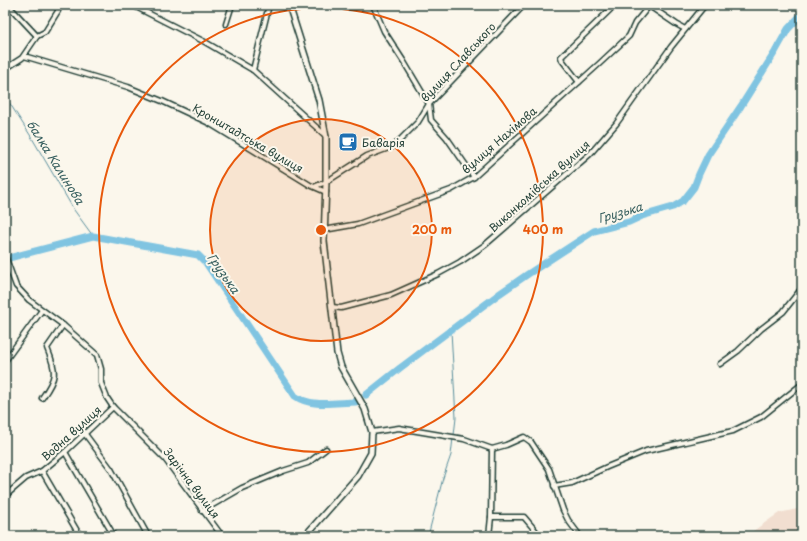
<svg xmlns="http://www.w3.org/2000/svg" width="807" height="541" viewBox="0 0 807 541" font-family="'Playpen Sans',sans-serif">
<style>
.built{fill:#f1ded0}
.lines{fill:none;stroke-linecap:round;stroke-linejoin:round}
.stream{stroke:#598e9c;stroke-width:1}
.river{stroke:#80c4e1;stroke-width:7}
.minor-casing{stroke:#1f3d34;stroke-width:7}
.major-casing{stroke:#1f3d34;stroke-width:8}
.minor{stroke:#fbf7ec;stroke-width:4}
.major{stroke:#fbf7ec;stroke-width:5}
.ring{fill:none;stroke:#e8590c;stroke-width:2}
.labels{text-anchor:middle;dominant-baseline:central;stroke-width:4;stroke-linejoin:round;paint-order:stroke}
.street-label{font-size:11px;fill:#1f3d34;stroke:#fbf7ec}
.poi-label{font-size:11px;fill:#1f3d34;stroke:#fbf7ec;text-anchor:start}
.water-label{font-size:12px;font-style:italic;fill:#375f5f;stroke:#fbf7ec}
.centre{fill:#e8590c;stroke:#fbf7ec;stroke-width:2}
.ring-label{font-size:12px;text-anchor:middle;font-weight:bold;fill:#e8590c;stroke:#fbf7ec;stroke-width:4;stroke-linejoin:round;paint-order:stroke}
</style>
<rect width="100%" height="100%" fill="#fbf7ec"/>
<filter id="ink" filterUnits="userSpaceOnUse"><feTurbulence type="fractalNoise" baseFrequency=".025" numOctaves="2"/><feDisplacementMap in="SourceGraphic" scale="8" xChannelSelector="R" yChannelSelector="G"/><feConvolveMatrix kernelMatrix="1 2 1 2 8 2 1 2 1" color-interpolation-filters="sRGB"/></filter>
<g filter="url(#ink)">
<polygon class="built" points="802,508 802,536 746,536 779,513"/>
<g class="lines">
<g class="stream">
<polyline points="5,96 32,138 74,210 93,236"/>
<polyline points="451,331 456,418 454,435"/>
<polyline points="428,536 443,478 451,455 453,438"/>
</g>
<g class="river">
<path d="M5,259l88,-23 105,19 8,8 89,133c16,12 42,6 61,6"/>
<polyline points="366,395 400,368 499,294 528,274 594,231 629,222 642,216 673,207 683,201 694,187 699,174 708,155 741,106 775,52 788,29 802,14"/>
</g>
<g class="minor-casing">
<g id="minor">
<polyline points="8,5 37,36"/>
<polyline points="132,5 205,42 253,70 326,136"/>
<polyline points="373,5 384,31 404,62 429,104 431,120 447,138 474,177"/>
<polyline points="648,5 676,24 685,29"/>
<polyline points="291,9 301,5"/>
<polyline points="226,24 232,5"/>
<polyline points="24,56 128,87 162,101 209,123 310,185 326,192"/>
<polyline points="5,69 22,58 37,36 45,32 58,11 58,5"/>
<polyline points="253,70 269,5"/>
<polyline points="579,82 562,60 561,57 615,5"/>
<polyline points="316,186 326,182 367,156 394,146 418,122 429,104 524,5"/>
<polyline points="324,230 358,224 451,190 474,177 599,64 629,36 635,23 649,6"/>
<polyline points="5,256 16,286 29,300 63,325 97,355 101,369 101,383 107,398 113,407 165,459 222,536"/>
<polyline points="332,307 341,308 391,295 438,274 460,262 485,245 590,154 616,124 671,47 705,5"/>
<polyline points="5,361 42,310"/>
<polyline points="720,364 738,351 761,329 783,312 802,288"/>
<path d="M42,398c15,-21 15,-26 5,-50l16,-23"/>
<polyline points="372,432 399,428 464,439 492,449 506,445 524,437 531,442 549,469 563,510 568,520 580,536"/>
<polyline points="85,434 111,469 148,536"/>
<polyline points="65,452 114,536"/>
<polyline points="42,471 80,536"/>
<polyline points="554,486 572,483 607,467 646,451 733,431 761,417 802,384"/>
<polyline points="5,496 26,478 42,471 65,452 113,407"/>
<polyline points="202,511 242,488 283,471 308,463 326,449"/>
<polyline points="491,517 524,517 540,536"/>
<polyline points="489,536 491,517 492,449"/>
</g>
</g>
<g class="major-casing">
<polyline id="major" points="289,5 319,100 326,137 326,182 324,241 337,353 341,367 365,409 372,432 371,453 358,476 305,536"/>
</g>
<use href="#minor" class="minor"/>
<use href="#major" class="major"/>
</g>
</g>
<circle cx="321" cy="230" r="111" fill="#e8590c" fill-opacity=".12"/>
<g class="ring">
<circle cx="321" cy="230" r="111"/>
<circle cx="321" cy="230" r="222"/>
</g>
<defs>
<g id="cafe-square" transform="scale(1)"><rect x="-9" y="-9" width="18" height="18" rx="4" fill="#1f6fb2" stroke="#fbf7ec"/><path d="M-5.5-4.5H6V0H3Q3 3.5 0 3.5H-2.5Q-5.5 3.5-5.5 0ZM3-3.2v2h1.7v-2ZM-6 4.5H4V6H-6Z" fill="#fff"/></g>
</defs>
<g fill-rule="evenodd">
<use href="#cafe-square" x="348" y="142"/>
</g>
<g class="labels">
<g class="street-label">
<text transform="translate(458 62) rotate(-47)">вулиця Славського</text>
<text transform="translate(248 138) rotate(30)">Кронштадтська вулиця</text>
<text transform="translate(499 140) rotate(-41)">вулиця Нахімова</text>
<text transform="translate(539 186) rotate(-42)">Виконкомівська вулиця</text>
<text transform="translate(71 433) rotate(-42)">Водна вулиця</text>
<text transform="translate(192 483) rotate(53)">Зарічна вулиця</text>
</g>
<g class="poi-label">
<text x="362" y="142">Баварія</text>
</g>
<g class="water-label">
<text transform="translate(56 162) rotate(58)">балка Калинова</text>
<text transform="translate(620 212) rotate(-16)">Грузька</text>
<text transform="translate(224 273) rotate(55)">Грузька</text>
</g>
</g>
<circle cx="321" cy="230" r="6" class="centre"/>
<g class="ring-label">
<text x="432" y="234">200 m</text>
<text x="543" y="234">400 m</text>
</g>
<rect width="807" height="541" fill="none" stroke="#fbf7ec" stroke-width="20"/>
<rect x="10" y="10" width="787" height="521" fill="none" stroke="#1f3d34" stroke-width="1.5" filter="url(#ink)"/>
</svg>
